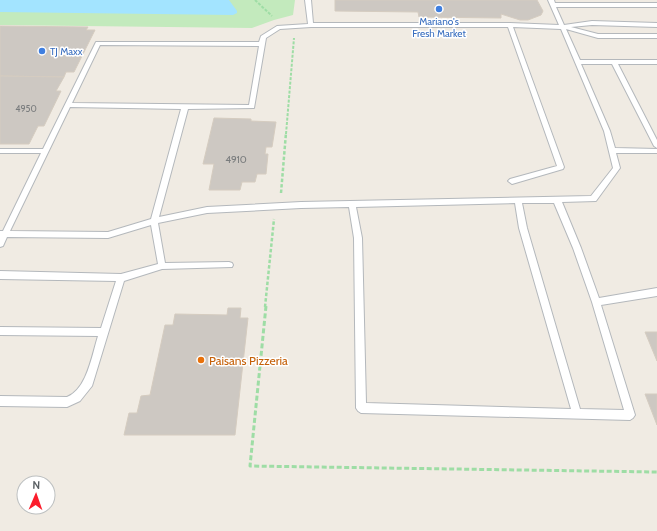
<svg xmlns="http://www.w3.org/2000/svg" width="657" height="531" viewBox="0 0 657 531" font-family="Cabin,sans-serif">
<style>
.green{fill:#c3eabd}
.water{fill:#a3e4ff}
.building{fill:#cdc8c2;stroke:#d5ccc0}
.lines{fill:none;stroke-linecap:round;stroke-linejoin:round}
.lane-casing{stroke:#b4b8bc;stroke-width:2}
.path-far2{stroke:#9edda5;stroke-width:2;stroke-dasharray:3 1.5;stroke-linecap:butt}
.path-far1{stroke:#9edda5;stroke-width:2.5;stroke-dasharray:3.5 2;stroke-linecap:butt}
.path{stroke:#9edda5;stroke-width:3;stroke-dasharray:5 2.5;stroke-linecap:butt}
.lane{fill:#fff;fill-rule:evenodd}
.shop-dot{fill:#3f7fe0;stroke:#fff;stroke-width:1.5}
.food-dot{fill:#e8710a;stroke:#fff;stroke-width:1.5}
.labels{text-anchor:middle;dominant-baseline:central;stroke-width:3;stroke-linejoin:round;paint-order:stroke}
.far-number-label{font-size:9px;fill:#787b7c}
.far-shop-label{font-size:10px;fill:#366cbe;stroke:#fff}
.number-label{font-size:10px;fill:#787b7c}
.food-label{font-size:12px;fill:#c56008;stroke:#fff;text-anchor:start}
</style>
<rect width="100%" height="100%" fill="#f0ebe3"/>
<polygon class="green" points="0,0 295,0 293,15 274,20 252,28 0,25"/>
<polygon class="water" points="0,0 229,0 237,11 237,13 233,15 0,12"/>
<g class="building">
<polygon points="335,0 537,0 543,11 541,15 528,20 520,20 501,14 501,18 419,17 418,12 335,11"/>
<polygon points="0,26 88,27 86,30 95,30 74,72 66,72 64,77 0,76"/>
<polygon points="0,76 64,77 56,91 61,91 44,126 38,126 29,144 0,144"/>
<polygon points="214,118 251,119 251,121 276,122 272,147 266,147 265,154 268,154 266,174 257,174 255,182 242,182 240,190 209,190 214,164 203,164"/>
<polygon points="228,308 241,308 240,318 248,318 235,435 124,435 129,413 137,413 141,396 150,395 165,325 173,325 175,314 227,315"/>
<polygon points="645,332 657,332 657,361"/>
<polygon points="645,394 657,394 657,425"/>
</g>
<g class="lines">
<g class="lane-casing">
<path id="lane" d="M305,0h6l2,23h197l49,2 -11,-25h6l1,3h102v4h-101l8,18 28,-4 65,2v4l-65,-2 -21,2 27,7h59v4h-59l-32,-9 14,31h77v4h-39l39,76v8l-3,-2 -42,-82h-31l29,67 5,17 42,1v4h-41l4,15 -24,33 -34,1 19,46 18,50 58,-10v8l-56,9 34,110 -2,3 -3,2 -269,-7 -3,-2 -2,-3 -2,-170 -5,-31 -48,1 -94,5 -49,10 7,40 64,-1 3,1 1,2 -1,2 -70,2 -38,12 -32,105 -12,15 -13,6 -67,-1v-10l67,1c20,-8 25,-42 31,-61l-98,-1v-8l101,1 15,-47 -116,-2v-8l121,3 37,-10 -7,-39 -43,13 -101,-1 -4,9 -3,1v-16h3l38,-78h-41v-4h43l53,-107h163l2,-6 16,-10 31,-2zM311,27h197l49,139 -47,13 -2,2 4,3 51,-15 1,-2 -51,-140 48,2 43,102 9,37 -22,28 -290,6 -94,5 -48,10 29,-108 66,-1 12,-70 14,-9zM100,45l159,1 -10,59 -177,-2zM70,107l111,2 -30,110 -43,13 -98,-1zM515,203l4,25 52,181 -205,-6 -4,-165 -6,-31zM522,203h32l19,45 19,54 32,108 -44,-1 -53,-181z"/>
</g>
<g class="path-far2">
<polyline points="255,0 272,16"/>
<polyline points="286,134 294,38"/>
</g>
<g class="path-far1">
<polyline points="281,193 286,133"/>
<polyline points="265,307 274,219"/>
</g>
<polyline class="path" points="266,306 250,466 657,472"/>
<use href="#lane" class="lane"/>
</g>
<g class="shop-dot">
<circle cx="439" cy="9" r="4"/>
<circle cx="42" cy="51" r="4"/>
</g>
<circle class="food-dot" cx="201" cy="360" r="4"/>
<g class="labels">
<g class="far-number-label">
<text x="26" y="108">4950</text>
</g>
<g class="far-shop-label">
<text x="439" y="21">Mariano's<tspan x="439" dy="12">Fresh Market</tspan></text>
<text x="50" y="51" text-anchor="start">TJ Maxx</text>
</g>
<g class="number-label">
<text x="236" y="159">4910</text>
</g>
<g class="food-label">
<text x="209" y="360">Paisans Pizzeria</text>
</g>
</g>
<g transform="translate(36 495) rotate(2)"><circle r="19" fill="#ffffff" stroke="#bdc0c1"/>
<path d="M0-3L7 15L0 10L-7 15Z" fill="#fb1d2c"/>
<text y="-6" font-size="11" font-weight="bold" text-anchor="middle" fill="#5b6165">N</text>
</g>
</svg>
